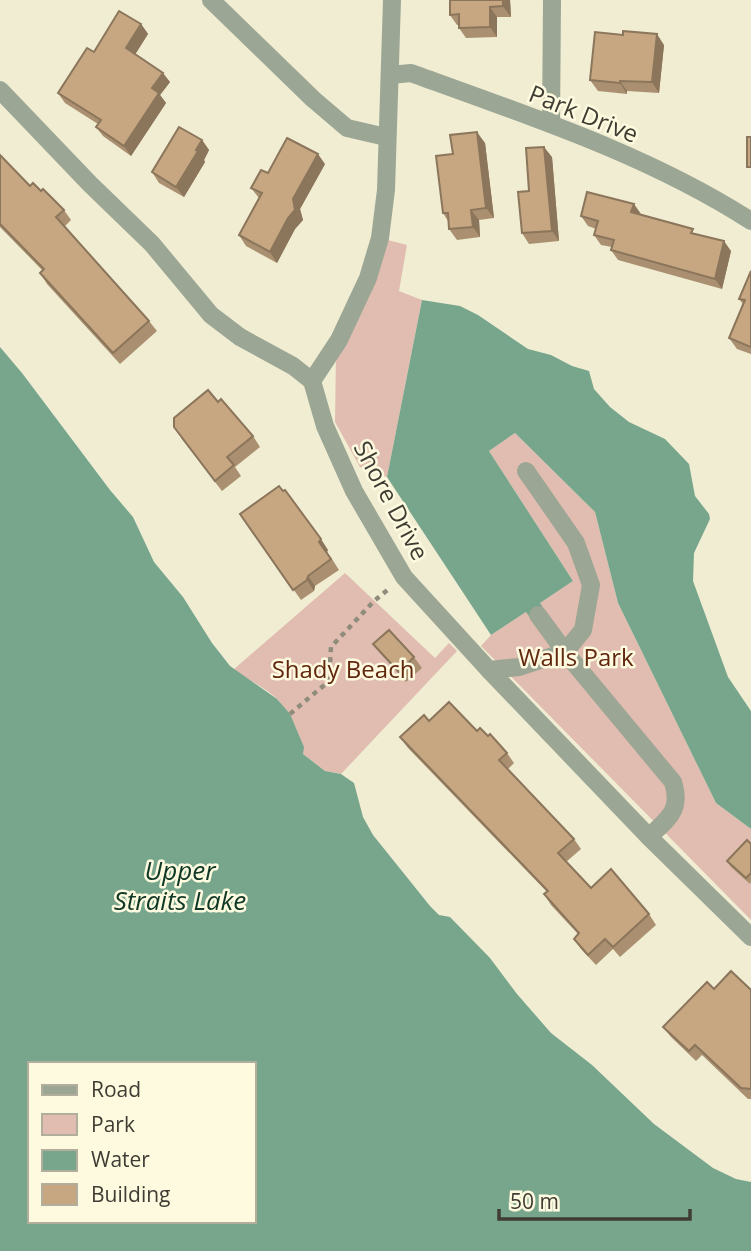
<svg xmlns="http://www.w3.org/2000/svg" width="751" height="1251" viewBox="0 0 751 1251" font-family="'Open Sans',sans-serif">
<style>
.green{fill:#e0bdb0}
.water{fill:#77a68d;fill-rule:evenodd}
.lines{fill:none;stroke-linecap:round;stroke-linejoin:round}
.path{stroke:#8f8c7b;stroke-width:4.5;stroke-dasharray:5 5;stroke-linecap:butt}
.minor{stroke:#9ca694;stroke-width:18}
.wall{fill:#aa9070}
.shaded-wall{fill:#8b755b}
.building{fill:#c6a782;stroke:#8b755b;stroke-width:2}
.labels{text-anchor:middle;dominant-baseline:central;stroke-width:5;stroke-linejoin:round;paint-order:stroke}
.street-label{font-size:24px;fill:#3f3d33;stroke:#fdfae0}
.park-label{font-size:24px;fill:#62280f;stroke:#fdfae0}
.water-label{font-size:26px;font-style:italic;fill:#103826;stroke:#fdfae0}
</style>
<rect width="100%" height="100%" fill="#f0edd3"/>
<g class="green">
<polygon points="380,238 407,245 399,291 422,300 387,477 360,467 335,422 336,354"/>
<polygon points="515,433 595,512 618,603 716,803 751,829 751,920 481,646 491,635 573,581 489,451"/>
<path d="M345,573l90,85 14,-15 8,8 -116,123 -16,-3 -22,-17c2,-14 -17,-46 -27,-56 -12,-11 -29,-19 -43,-28z"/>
</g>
<g class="water">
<polygon points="422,300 460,306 478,315 528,349 551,355 572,366 589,371 594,389 610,407 629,422 665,439 689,464 695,496 709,514 710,519 694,553 693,581 728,677 751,711 751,829 716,803 618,603 595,512 515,433 489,451 573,581 540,603 545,611 531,619 526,612 491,635 387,477"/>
<path d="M0,347l22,26 88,117 23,27 21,45 29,35 29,46 18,23 47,33 13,15 14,33 -1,7 22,17 16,3 13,9 9,34 10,18 57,71 9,9 11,2 40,41 27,36 34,39 41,32 62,59 59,44 23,11 15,3v69h-751zM30,1064h224v157h-224z"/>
</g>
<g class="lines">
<polyline class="path" points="290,714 329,681 331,647 374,601 390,588"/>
<g class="minor">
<polyline points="211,0 313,99 347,128 386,137"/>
<path d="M390,75l21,-2c115,42 236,81 340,148"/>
<polyline points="0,90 90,184 152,244 211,315 240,337 293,366 312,381 325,426 354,491 404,577 489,670 649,837 751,937"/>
<polyline points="551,124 552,0"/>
<polyline points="312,381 339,340 368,278 380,238 386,190 392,0"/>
<path d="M538,615l27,37 108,130c9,29 -5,36 -24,55"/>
<polyline points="489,670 519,667 565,652 583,630 588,602 591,585 576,543 526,471"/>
</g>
</g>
<g class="wall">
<polygon points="450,0 510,0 511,17 497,17 497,37 466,38 459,28 459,25 457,25 450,15"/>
<polygon points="141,24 148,34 135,54 170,82 160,95 166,103 131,156 103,136 96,127 98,124 65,103 58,93 94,52"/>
<polygon points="664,45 659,93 627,91 627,94 598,91 590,80"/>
<polygon points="202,140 209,150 204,160 205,162 184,197 159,183 152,172"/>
<polygon points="485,143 494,218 479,220 480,237 457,240 449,229 448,221 443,213 453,154"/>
<polygon points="0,155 30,186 41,191 64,210 71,220 64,227 149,321 157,331 120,364 47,284 40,273 43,271 0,227"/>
<polygon points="552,157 559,241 529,244 522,233 529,191"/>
<polygon points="325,164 300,209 303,220 295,229 277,263 246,246 239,235 259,198 251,188 268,173"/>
<polygon points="640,215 696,234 731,251 722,289 618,260 611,250 612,247 601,245 594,235 596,229 588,226 581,216"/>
<polygon points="751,271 751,354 737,349 729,338 743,304 739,299"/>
<polygon points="218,402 253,436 260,447 235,467 241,476 222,491 181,438"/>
<polygon points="240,514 328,550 327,552 339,570 315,586 314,591 301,600"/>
<polygon points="373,644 414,657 422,668 406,682 381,654"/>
<polygon points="429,721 477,731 488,736 507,753 514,763 508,769 574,839 581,849 566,862 591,888 649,914 656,925 620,957 613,949 596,965 581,949 574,939 578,934 551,905 544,894 547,892 408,748 400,737"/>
<polygon points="751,844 751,882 750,884 731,867 727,861"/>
<polygon points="714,989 751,990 751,1099 748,1099 702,1055 696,1061 671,1037 663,1027"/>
</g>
<g class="shaded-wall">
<polygon points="503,0 510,0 511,17 503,6"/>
<polygon points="490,7 497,17 497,37 490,27"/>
<polygon points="141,24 148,34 133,58 126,48"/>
<polygon points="657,34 664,45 659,93 652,82"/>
<polygon points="163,73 170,82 160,95 166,103 131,156 124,146 152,88"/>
<polygon points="620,81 627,91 627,94 620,83"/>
<polygon points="477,132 485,143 494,218 486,208"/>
<polygon points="202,140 209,150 204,160 205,162 184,197 176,187"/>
<polygon points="544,147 552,157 559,241 552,231"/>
<polygon points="318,154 325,164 300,209 303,220 295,229 277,263 270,252 293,199"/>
<polygon points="634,204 641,214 631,212"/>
<polygon points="471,210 479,220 480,237 473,227"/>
<polygon points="724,241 731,251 722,289 715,279"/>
<polygon points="321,539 328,550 327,552 339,570 319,542"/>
<polygon points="308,576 315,586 314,591 307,580"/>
</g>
<g class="building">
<polygon points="450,0 503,0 503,6 490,7 490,27 459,28 459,14 450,15"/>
<polygon points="119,11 141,24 126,48 163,73 152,88 159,93 124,146 96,127 101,120 58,93 87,48 94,52"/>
<polygon points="623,31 657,34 652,82 620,81 620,83 590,80 595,32 623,35"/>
<polygon points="179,127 202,140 196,150 198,151 176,187 152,172"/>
<polygon points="477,132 486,208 471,210 473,227 449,229 448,213 443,213 436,156 453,154 450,135"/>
<rect x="747" y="137" width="4" height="30"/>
<polygon points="287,138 318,154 293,199 295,210 288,218 270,252 239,235 262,193 251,188 261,170 268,173"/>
<polygon points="544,147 552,231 522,233 518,192 529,191 526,148"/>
<polygon points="0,155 30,186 33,183 41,191 43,189 64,210 56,217 149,321 113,353 40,273 44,269 0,224"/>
<polygon points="587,192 634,204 631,212 693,229 691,233 724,241 715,279 611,250 614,240 594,235 598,221 581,216"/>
<polygon points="751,271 751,347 729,338 745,300 739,299"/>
<polygon points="208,390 218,402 221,399 253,436 227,457 234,465 215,481 174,427 174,418"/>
<polygon points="279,486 283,491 285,490 321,539 319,542 331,559 308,576 307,580 293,590 240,514"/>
<polygon points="389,630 414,657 399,672 373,644"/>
<polygon points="449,702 477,731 480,728 488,736 490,734 507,753 499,760 574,839 558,853 591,888 611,869 649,914 613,947 605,939 588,955 574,939 579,933 544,894 548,891 400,737 424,715 429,721"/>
<polygon points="747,840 751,844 751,873 746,878 727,861"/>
<polygon points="731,971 751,990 751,1089 741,1088 695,1045 689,1051 663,1027 707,982 714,989"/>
</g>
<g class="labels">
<g class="street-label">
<text transform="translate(584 113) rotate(22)">Park Drive</text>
<text transform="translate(392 500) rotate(62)">Shore Drive</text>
</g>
<g class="park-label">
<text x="576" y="656">Walls Park</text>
<text x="343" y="668">Shady Beach</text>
</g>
<g class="water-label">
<text x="180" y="870">Upper<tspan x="180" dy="30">Straits Lake</tspan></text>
</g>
</g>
<rect x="28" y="1062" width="228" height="161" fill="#fdfae0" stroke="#b1ae9b" stroke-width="2"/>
<rect x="42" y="1085" width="35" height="10" fill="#9ca694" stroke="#b1ae9b" stroke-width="2"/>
<text x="91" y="1097" font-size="21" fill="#3f3d33">Road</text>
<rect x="42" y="1114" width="35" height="21" fill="#e0bdb0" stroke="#b1ae9b" stroke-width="2"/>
<text x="91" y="1132" font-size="21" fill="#3f3d33">Park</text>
<rect x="42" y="1150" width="35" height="21" fill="#77a68d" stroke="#b1ae9b" stroke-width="2"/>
<text x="91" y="1167" font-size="21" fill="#3f3d33">Water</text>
<rect x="42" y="1184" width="35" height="21" fill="#c6a782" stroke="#b1ae9b" stroke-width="2"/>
<text x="91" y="1202" font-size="21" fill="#3f3d33">Building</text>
<path d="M499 1209v10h191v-10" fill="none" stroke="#3f3d33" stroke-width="3.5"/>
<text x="510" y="1209" font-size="21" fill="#3f3d33" stroke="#fdfae0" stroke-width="5" paint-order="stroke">50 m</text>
</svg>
